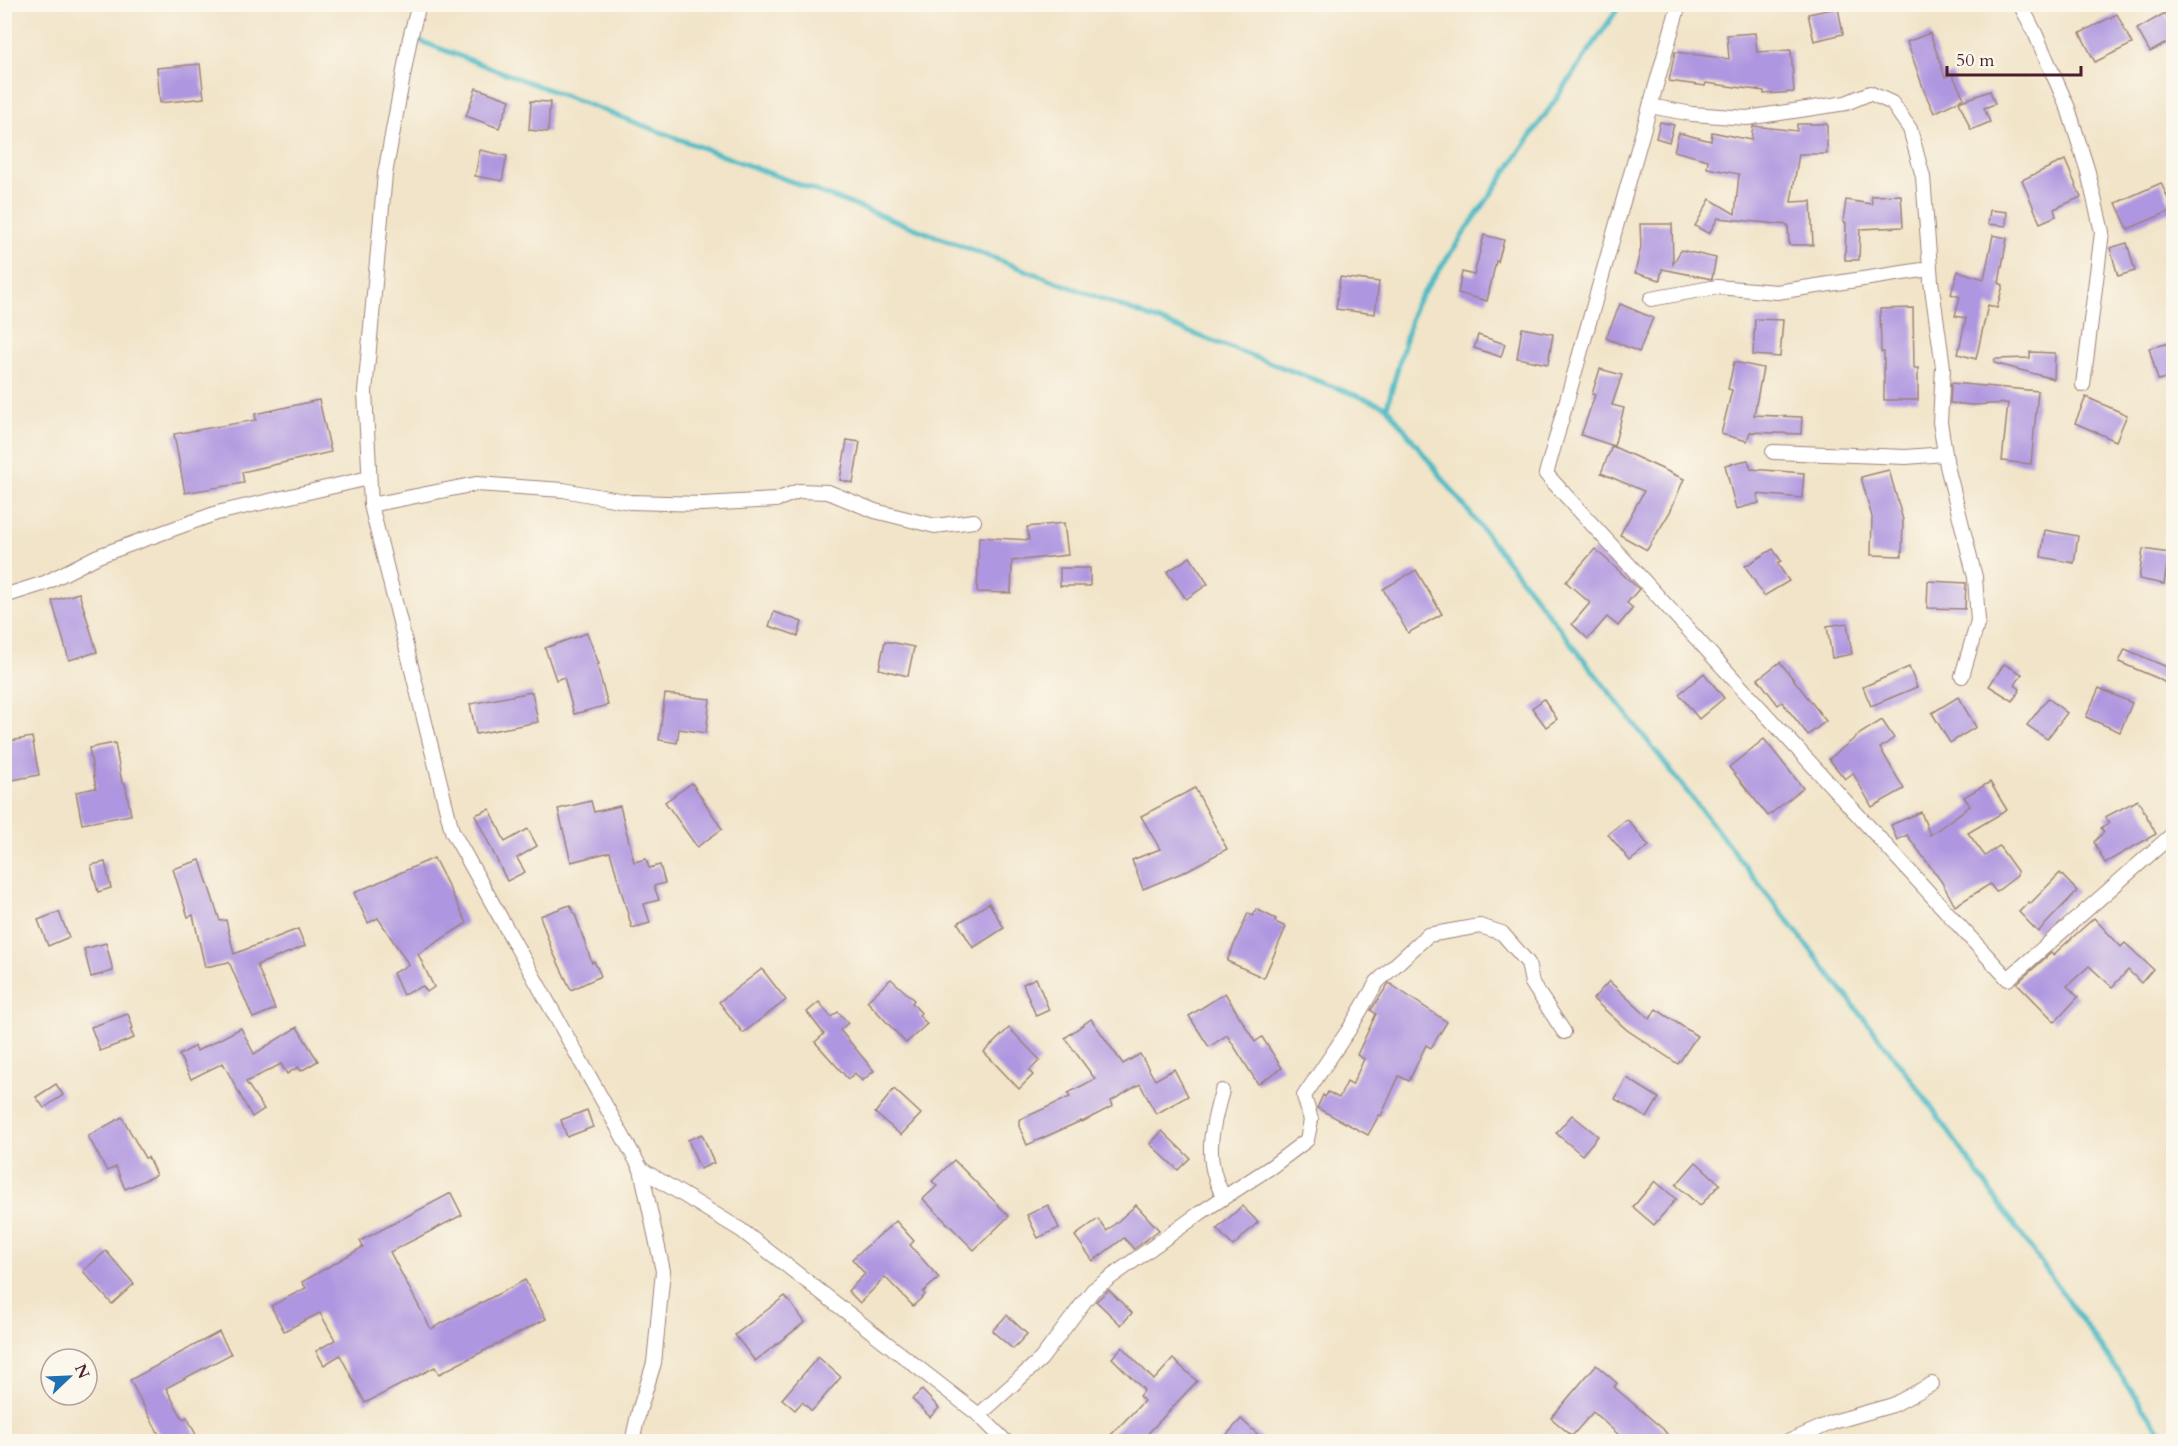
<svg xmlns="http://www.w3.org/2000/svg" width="2178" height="1446" viewBox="0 0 2178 1446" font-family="Cardo,serif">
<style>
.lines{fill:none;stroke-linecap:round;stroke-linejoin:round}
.stream{stroke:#4bbac4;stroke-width:5}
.building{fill:#af96e0}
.street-casing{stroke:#9e827a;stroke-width:16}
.street{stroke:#fff;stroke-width:14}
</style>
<rect width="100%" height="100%" fill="#fbf7ec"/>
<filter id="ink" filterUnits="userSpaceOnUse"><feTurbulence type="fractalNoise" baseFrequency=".0167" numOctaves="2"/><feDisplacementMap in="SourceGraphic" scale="12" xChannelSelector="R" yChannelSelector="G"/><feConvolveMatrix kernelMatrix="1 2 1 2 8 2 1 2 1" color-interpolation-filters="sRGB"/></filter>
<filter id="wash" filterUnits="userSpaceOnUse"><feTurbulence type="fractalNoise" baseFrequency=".008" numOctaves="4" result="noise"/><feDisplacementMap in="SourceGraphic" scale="24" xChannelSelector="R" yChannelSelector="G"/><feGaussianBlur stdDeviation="1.35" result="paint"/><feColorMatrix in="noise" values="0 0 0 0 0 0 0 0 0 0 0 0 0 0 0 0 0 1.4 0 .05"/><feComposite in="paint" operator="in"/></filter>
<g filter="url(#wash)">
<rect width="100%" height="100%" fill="#f1e4c8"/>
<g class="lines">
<g class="stream">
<polyline points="412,38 1387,407 1912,1080 2168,1442"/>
<polyline points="1387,407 1415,305 1621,4"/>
</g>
</g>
<g id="blocks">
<g class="building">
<polygon points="1838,8 1843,34 1814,41 1808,14"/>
<polygon points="2165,13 2174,28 2174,39 2150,52 2137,29"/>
<polygon points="2117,14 2132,44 2095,62 2080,33"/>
<polygon points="1755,33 1757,52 1791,50 1794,92 1764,94 1764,91 1706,83 1705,86 1669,81 1675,52 1729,59 1727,35"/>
<polygon points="1930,33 1945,77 1952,74 1964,98 1934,113 1925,93 1907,42"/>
<polygon points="200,64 204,98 160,103 157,68"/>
<polygon points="476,88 510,100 499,128 466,116"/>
<polygon points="1990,91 1995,104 1984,108 1990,122 1971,130 1959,102"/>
<polygon points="531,101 550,102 548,132 529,130"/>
<polygon points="1660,122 1674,125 1669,142 1656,138"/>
<polygon points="1797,124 1827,124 1827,154 1799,154 1791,202 1811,201 1813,245 1789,245 1788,225 1718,218 1709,234 1695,226 1710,199 1735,214 1739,174 1707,168 1708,160 1674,151 1679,133 1711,141 1712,132 1751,140 1753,126 1797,131"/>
<polygon points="480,150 507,156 502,181 475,176"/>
<polygon points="2065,160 2081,197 2054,209 2056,216 2040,223 2022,180"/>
<polygon points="2161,183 2173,210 2128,229 2116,203"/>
<polygon points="1901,195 1903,227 1860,229 1859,260 1845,260 1846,223 1843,222 1846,200 1872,204 1871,196"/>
<polygon points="1990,210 2007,212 2006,226 1988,224"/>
<polygon points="1640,224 1672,224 1673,264 1681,250 1716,258 1712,279 1662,269 1660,280 1635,273 1641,247"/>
<polygon points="1484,235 1504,240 1498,262 1496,261 1487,301 1458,293 1462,272 1474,275"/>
<polygon points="1993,235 2007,238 1999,283 2003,285 1997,308 1988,305 1976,359 1958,354 1966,318 1955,316 1960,297 1951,294 1958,271 1984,279"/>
<polygon points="2127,243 2135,271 2118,276 2110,248"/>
<polygon points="1340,277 1379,282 1375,314 1336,309"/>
<polygon points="1620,304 1653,318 1639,352 1606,338"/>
<polygon points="1913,308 1914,368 1918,368 1918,400 1884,400 1884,352 1881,352 1880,309"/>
<polygon points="1755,319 1783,320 1780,357 1753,355"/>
<polygon points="1522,328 1553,334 1548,364 1517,358"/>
<polygon points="1478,335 1505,344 1501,357 1474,348"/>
<polygon points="2174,342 2174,376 2158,380 2149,348"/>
<polygon points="2030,352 2055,353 2054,379 1994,363 1995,359 2030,358"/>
<polygon points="1734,362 1763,368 1754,415 1802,417 1801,434 1750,432 1747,441 1721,434 1732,390 1728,389"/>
<polygon points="1600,369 1622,375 1612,405 1624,408 1614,446 1581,435 1595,395 1592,394"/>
<polygon points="1951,383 2038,391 2031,464 2002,461 2008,403 1973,405 1950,403"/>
<polygon points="2086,397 2127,415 2116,441 2075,423"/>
<polygon points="319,400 331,452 242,472 244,483 185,493 174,434 256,420 255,414"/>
<polygon points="847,440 860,442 853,483 840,480"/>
<polygon points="1612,446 1684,479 1670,512 1647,550 1620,535 1644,491 1601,473"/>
<polygon points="1748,460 1751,469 1804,473 1802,498 1757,494 1759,503 1736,509 1725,465"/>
<polygon points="1889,470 1903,520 1902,556 1871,555 1872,517 1861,477"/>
<polygon points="1064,523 1068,555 1012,561 1011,593 977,592 979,537 1029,540 1027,527"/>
<polygon points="2045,530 2078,536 2074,563 2041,557"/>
<polygon points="1595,549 1639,589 1627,603 1633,608 1618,626 1607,617 1588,639 1572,624 1590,603 1566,582"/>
<polygon points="1773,549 1781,561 1777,563 1789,581 1764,596 1745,566"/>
<polygon points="2143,549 2169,553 2164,584 2139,579"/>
<polygon points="1190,557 1208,584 1186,599 1167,572"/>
<rect x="1060" y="568" width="30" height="18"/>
<polygon points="1416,570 1442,614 1408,633 1383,589"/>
<polygon points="1928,581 1966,583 1965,609 1927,608"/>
<polygon points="79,593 97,652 69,660 52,601"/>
<polygon points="774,612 802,622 798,636 769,626"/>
<polygon points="1847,623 1852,654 1832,658 1827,626"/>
<polygon points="587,633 599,664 597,665 608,705 574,714 564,677 556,680 545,648"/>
<polygon points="885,641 914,647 908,676 879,669"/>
<polygon points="2125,649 2174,670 2174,688 2157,678 2119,662"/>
<polygon points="1780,662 1826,721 1808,735 1782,702 1778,705 1758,679"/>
<polygon points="2004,664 2022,674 2015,685 2020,689 2013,701 1989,686"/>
<polygon points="1909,667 1917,687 1871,706 1863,687"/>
<polygon points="1704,673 1724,698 1699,719 1679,694"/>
<polygon points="2099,688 2132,703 2120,732 2086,717"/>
<polygon points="532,692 538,722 476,734 470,704"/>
<polygon points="665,694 710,699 706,733 679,729 677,743 659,740"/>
<polygon points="1958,697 1976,727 1950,743 1932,713"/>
<polygon points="2048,698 2067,713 2047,739 2027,725"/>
<polygon points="1544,699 1557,719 1546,727 1532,708"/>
<polygon points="1882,720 1894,738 1880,748 1904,789 1872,807 1853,773 1845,779 1829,759 1861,733"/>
<polygon points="32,737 39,775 7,781 4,765 4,742"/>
<polygon points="1764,739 1803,788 1768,816 1729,767"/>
<polygon points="115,743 122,783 125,783 131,815 82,824 76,792 96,788 89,748"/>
<polygon points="1990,782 2007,810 1968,833 1985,856 1999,846 2017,871 2017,876 1996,892 1990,884 1955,906 1941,881 1907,835 1897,840 1891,825 1921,812 1930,835 1970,806 1964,797"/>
<polygon points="692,783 722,829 697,847 665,802"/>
<polygon points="1195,788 1227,849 1184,872 1143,889 1132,860 1160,849 1141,816"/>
<polygon points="2138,800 2156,834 2105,863 2094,842 2104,832 2101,828 2109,823 2105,817"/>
<polygon points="591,801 594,812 620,806 634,862 646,859 649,868 660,865 665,883 654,886 659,900 644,904 650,923 632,928 610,852 571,862 558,809"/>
<polygon points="490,809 505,842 528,829 537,846 517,858 525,872 507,881 475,815"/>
<polygon points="1627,819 1649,846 1630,861 1608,834"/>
<polygon points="434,858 467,923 418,954 434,987 427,992 423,986 403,995 393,973 409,965 378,918 368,923 354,893"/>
<polygon points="200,860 220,921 226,920 234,954 298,929 305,946 257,965 275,1009 253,1018 229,962 205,967 193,915 188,917 173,869"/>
<polygon points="105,862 111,888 98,892 91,865"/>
<polygon points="2060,873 2077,891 2038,932 2019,912 2029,902 2030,904"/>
<polygon points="989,903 1004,928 973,948 958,923"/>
<polygon points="570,905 576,917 592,963 594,961 601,976 571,990 552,950 540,916"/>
<polygon points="1256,909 1276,919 1275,922 1286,927 1264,978 1227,961 1248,913 1253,916"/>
<polygon points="59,912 69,937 48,946 38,920"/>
<polygon points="2094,918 2121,947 2125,943 2153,969 2141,983 2128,970 2112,987 2089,966 2067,986 2078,997 2055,1022 2017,983 2051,953 2053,955"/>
<polygon points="106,943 113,971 91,977 84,949"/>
<polygon points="762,969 786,1000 743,1033 719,1002"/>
<polygon points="1036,978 1049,1010 1036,1016 1023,984"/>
<polygon points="891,979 914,1000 912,1003 921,1013 919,1015 927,1024 906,1043 867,1001"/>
<polygon points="1609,981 1650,1019 1656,1009 1697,1036 1678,1064 1627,1030 1593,999"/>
<polygon points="1389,983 1447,1022 1431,1048 1426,1045 1409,1081 1399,1076 1381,1116 1379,1115 1368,1135 1317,1108 1323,1095 1325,1097 1328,1092 1339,1098 1347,1082 1352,1085 1364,1059 1357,1055 1376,1014 1371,1010"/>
<polygon points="1225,993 1255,1042 1262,1037 1282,1068 1258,1084 1227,1035 1209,1047 1189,1016"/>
<polygon points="819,1002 831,1017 838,1012 848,1023 840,1030 874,1071 862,1081 855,1073 848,1079 815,1042 824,1034 807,1012"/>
<polygon points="128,1014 133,1028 130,1029 134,1038 100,1051 91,1027"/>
<polygon points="1091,1019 1123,1064 1140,1054 1155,1080 1174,1069 1188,1096 1156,1114 1140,1084 1111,1101 1113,1106 1082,1122 1081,1121 1027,1145 1019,1126 1019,1120 1070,1097 1068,1093 1095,1079 1065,1038"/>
<polygon points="297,1027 318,1061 301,1071 298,1067 287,1074 281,1064 246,1082 264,1109 252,1117 223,1063 191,1079 179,1055 195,1046 197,1051 241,1028 254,1054"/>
<polygon points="1009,1028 1040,1060 1029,1071 1033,1075 1019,1089 984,1052"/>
<polygon points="1627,1078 1659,1098 1647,1118 1615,1099"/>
<polygon points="56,1084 63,1095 44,1108 36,1097"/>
<polygon points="894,1089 921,1114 901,1135 875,1113"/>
<polygon points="587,1110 593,1127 567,1137 561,1120"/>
<polygon points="1572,1115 1598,1136 1582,1155 1556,1133"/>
<polygon points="122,1117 145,1158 148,1157 156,1175 125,1189 116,1167 107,1171 88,1136"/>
<polygon points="1162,1131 1190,1158 1178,1170 1150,1144"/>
<polygon points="702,1134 714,1163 700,1169 688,1140"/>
<polygon points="954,1160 1009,1216 974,1250 923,1199 937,1186 932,1181"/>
<polygon points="1696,1162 1720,1184 1700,1206 1676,1185"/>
<polygon points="1655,1181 1676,1199 1654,1225 1633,1207"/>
<polygon points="451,1193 462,1215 390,1252 431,1329 525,1280 546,1319 439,1374 435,1367 365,1403 340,1355 324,1365 316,1351 335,1340 320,1313 284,1331 271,1306 306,1288 302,1282 363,1247 360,1241"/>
<polygon points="1048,1205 1059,1228 1038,1238 1027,1215"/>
<polygon points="1136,1205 1159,1230 1134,1249 1124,1238 1093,1261 1075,1236 1098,1219 1107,1231"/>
<polygon points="1242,1206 1258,1222 1233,1246 1217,1229"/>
<polygon points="896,1221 914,1241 910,1245 939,1278 923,1292 925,1295 913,1306 885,1277 860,1303 848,1291 865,1274 852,1259"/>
<polygon points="106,1251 134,1284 112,1304 83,1271"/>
<polygon points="1109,1290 1132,1313 1121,1325 1096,1301"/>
<polygon points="785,1296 805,1322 755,1361 735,1335"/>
<polygon points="1007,1315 1027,1334 1013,1349 992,1331"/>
<polygon points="219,1332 231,1354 166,1388 183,1419 187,1417 196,1435 192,1437 194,1442 163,1442 130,1380"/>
<polygon points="1122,1347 1154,1380 1173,1359 1197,1381 1140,1442 1104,1442 1144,1401 1139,1396 1144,1390 1112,1358"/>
<polygon points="818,1357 841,1377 812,1411 802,1402 795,1410 782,1399"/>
<polygon points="1596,1365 1617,1383 1614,1387 1663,1429 1673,1442 1627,1442 1593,1412 1572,1436 1551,1418"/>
<polygon points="922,1390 939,1408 930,1417 912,1399"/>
<polygon points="1241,1419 1266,1442 1220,1442"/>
</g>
</g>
</g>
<g filter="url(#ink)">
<use href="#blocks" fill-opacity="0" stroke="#9e827a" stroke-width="1.5"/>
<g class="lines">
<g class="street-casing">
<g id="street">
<polyline points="419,4 410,38 385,174 365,392 371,505 452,831 641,1169 741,1230 979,1415 1006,1442"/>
<polyline points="1679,4 1546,474 2008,979 2174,833"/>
<polyline points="2020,4 2035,33 2068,108 2088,172 2102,232 2083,385"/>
<polyline points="1650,106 1692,114 1747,118 1846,103 1870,93 1892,103 1910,129 1923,177 1931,281 1943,367 1940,422 1947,466 1975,577 1978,621 1962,676"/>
<polyline points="1651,299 1717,287 1777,292 1929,269"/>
<polyline points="1773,452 1906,457 1945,454"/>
<polyline points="371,505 476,484 563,490 630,502 702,504 776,500 799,491 828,492 875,511 935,526 974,521"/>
<polyline points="4,596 45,583 98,556 217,513 369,478"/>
<path d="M1222,1091c-11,38 -19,70 2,106"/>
<polyline points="979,1415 1041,1359 1093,1290 1200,1213 1271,1167 1307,1140 1311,1120 1304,1096 1350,1028 1377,982 1428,935 1480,926 1502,933 1528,963 1532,983 1564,1032"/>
<polyline points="632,1442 639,1411 654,1363 663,1271 641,1169"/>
<polyline points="1788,1442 1833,1422 1893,1405 1932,1384"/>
</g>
</g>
<use href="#street" class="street"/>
</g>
</g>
<rect width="2178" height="1446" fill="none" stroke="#fbf7ec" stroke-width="24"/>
<g transform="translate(69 1377) rotate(67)"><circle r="28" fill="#fbf7ec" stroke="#b4a19f" stroke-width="1.5"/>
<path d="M0-4.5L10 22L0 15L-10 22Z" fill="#1f6fb2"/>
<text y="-9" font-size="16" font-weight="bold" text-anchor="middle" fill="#4a1f2b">N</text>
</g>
<path d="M1947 66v9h134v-9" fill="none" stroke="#4a1f2b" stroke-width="3"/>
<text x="1956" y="66" font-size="18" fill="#4a1f2b" stroke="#fbf7ec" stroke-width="4.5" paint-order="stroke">50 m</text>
</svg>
